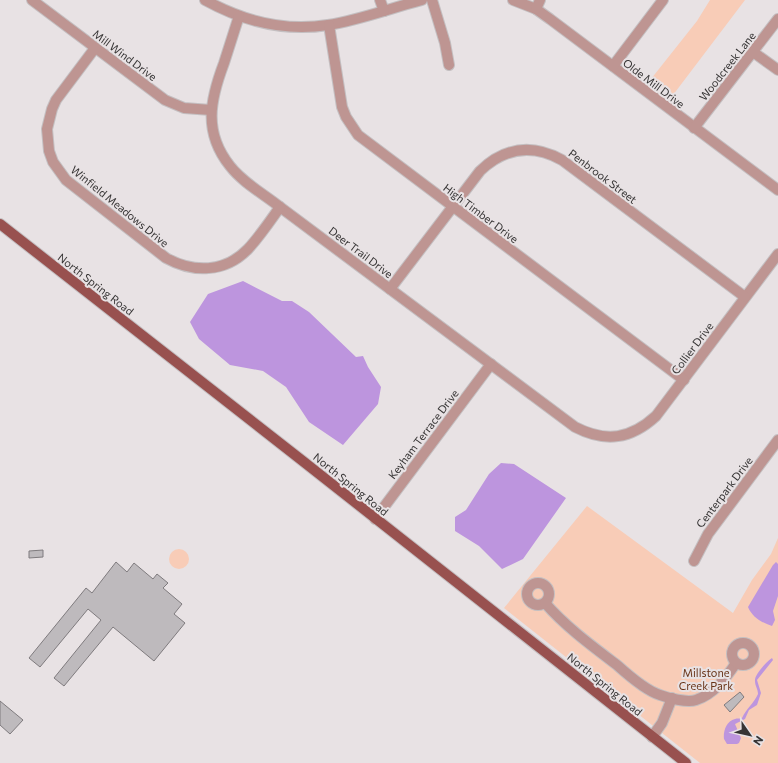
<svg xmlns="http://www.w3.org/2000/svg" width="778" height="763" viewBox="0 0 778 763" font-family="Commissioner,sans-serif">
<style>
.green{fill:#f8ccb7}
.water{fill:#bd95de}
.building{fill:#bebabd;stroke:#7f7b7e}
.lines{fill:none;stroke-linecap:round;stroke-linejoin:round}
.minor-casing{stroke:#c4bfc1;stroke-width:12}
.major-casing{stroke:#c4bfc1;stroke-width:12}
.minor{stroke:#be9592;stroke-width:10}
.major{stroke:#98514f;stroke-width:10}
.labels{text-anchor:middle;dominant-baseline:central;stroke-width:4;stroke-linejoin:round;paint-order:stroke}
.street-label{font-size:11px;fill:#363434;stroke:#e8e2e4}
.park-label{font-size:11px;fill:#683317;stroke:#e8e2e4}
</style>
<rect width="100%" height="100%" fill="#e8e2e4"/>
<g class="green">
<polygon points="710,0 745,0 673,95 651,79 697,21"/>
<polygon points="587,506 733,613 752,580 771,554 778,538 778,763 700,763 504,608"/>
<circle cx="179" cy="559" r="10"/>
</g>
<g class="water">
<polygon points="243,281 282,301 292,301 309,312 356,357 363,356 368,367 381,387 378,404 343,445 309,422 286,387 263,371 230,365 199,339 190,322 208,294"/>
<polygon points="501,463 514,464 566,498 523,559 502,569 479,546 455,531 455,517 466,510 489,474"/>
<path d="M776,562l2,2v32l-5,15 2,9 -3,6c-10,-3 -20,-9 -24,-19l25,-42z"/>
<path d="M772,658l1,2 -16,20 4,13 -4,12 -8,5 -4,9 -10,5 6,14 -2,5 -2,1h-10l-3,-5c-1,-7 2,-18 11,-20 2,-1 5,0 7,-1 4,-9 12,-15 16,-24 0,-5 -3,-8 -3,-13 -1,-6 12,-20 17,-23z"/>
</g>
<g class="building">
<polygon points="43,550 43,557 29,558 29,551"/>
<polygon points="116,562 127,572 134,563 153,579 157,574 168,583 163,588 182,604 174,614 185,623 154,661 113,627 64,686 54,678 101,620 88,609 40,667 29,658 86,588 92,593"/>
<polygon points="740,692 744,697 730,712 724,705"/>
<polygon points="0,701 23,720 10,734 0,725"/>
</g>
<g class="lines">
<g class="minor-casing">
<g id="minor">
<polyline points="32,0 165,100 184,108 211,110"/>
<path d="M205,0c38,21 79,32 123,25 32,-5 63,-17 94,-25"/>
<polyline points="380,0 384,11"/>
<polyline points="432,0 445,43 449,65"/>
<polyline points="513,0 536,9 550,19 778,190"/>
<polyline points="536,9 540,0"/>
<path d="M239,16c-5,16 -10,31 -15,47 -14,37 -21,69 6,103 13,17 34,28 50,41l295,220c31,16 56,12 81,-11l122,-162"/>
<polyline points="329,25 342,107 346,117 358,135 684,380"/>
<path d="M95,48l-39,52 -4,9 -5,20 2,22 4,11 13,18 100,78c27,15 59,15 82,-9 12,-13 22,-28 32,-42"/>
<polyline points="753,52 778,70"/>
<polyline points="613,66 663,0"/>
<polyline points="694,128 778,19"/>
<path d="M390,289l90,-118c24,-23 51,-28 82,-11l183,137"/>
<polyline points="375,519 491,364"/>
<polyline points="694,561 708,534 778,440"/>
<circle cx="538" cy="594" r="11"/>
<path d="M545,603c21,24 47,43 72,62 10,9 30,26 43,30 8,3 27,8 36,5 18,-6 30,-22 40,-37"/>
<circle cx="743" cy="654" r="11"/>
<polyline points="652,737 662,723 672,698"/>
</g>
</g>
<g class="major-casing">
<polyline id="major" points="0,224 304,462 686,763"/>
</g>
<use href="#minor" class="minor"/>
<use href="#major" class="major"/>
</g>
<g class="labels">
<g class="street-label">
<text transform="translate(125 55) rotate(37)">Mill Wind Drive</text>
<text transform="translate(727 66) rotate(-52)">Woodcreek Lane</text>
<text transform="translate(654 83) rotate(37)">Olde Mill Drive</text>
<text transform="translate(603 176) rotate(37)">Penbrook Street</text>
<text transform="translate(120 206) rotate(39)">Winfield Meadows Drive</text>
<text transform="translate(481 213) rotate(37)">High Timber Drive</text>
<text transform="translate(361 252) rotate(37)">Deer Trail Drive</text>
<text transform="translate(96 284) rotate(38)">North Spring Road</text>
<text transform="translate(692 348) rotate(-53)">Collier Drive</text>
<text transform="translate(423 434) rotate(-53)">Keyham Terrace Drive</text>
<text transform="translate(351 484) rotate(39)">North Spring Road</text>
<text transform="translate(724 492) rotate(-53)">Centerpark Drive</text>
<text transform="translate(605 684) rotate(39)">North Spring Road</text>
</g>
<g class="park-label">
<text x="706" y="672">Millstone<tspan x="706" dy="13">Creek Park</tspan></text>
</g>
</g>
<g transform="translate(750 735) rotate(124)" stroke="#e8e2e4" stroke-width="3" paint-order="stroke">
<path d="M0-3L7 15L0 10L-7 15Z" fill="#363434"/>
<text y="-6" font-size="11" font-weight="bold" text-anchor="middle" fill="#363434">N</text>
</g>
</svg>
